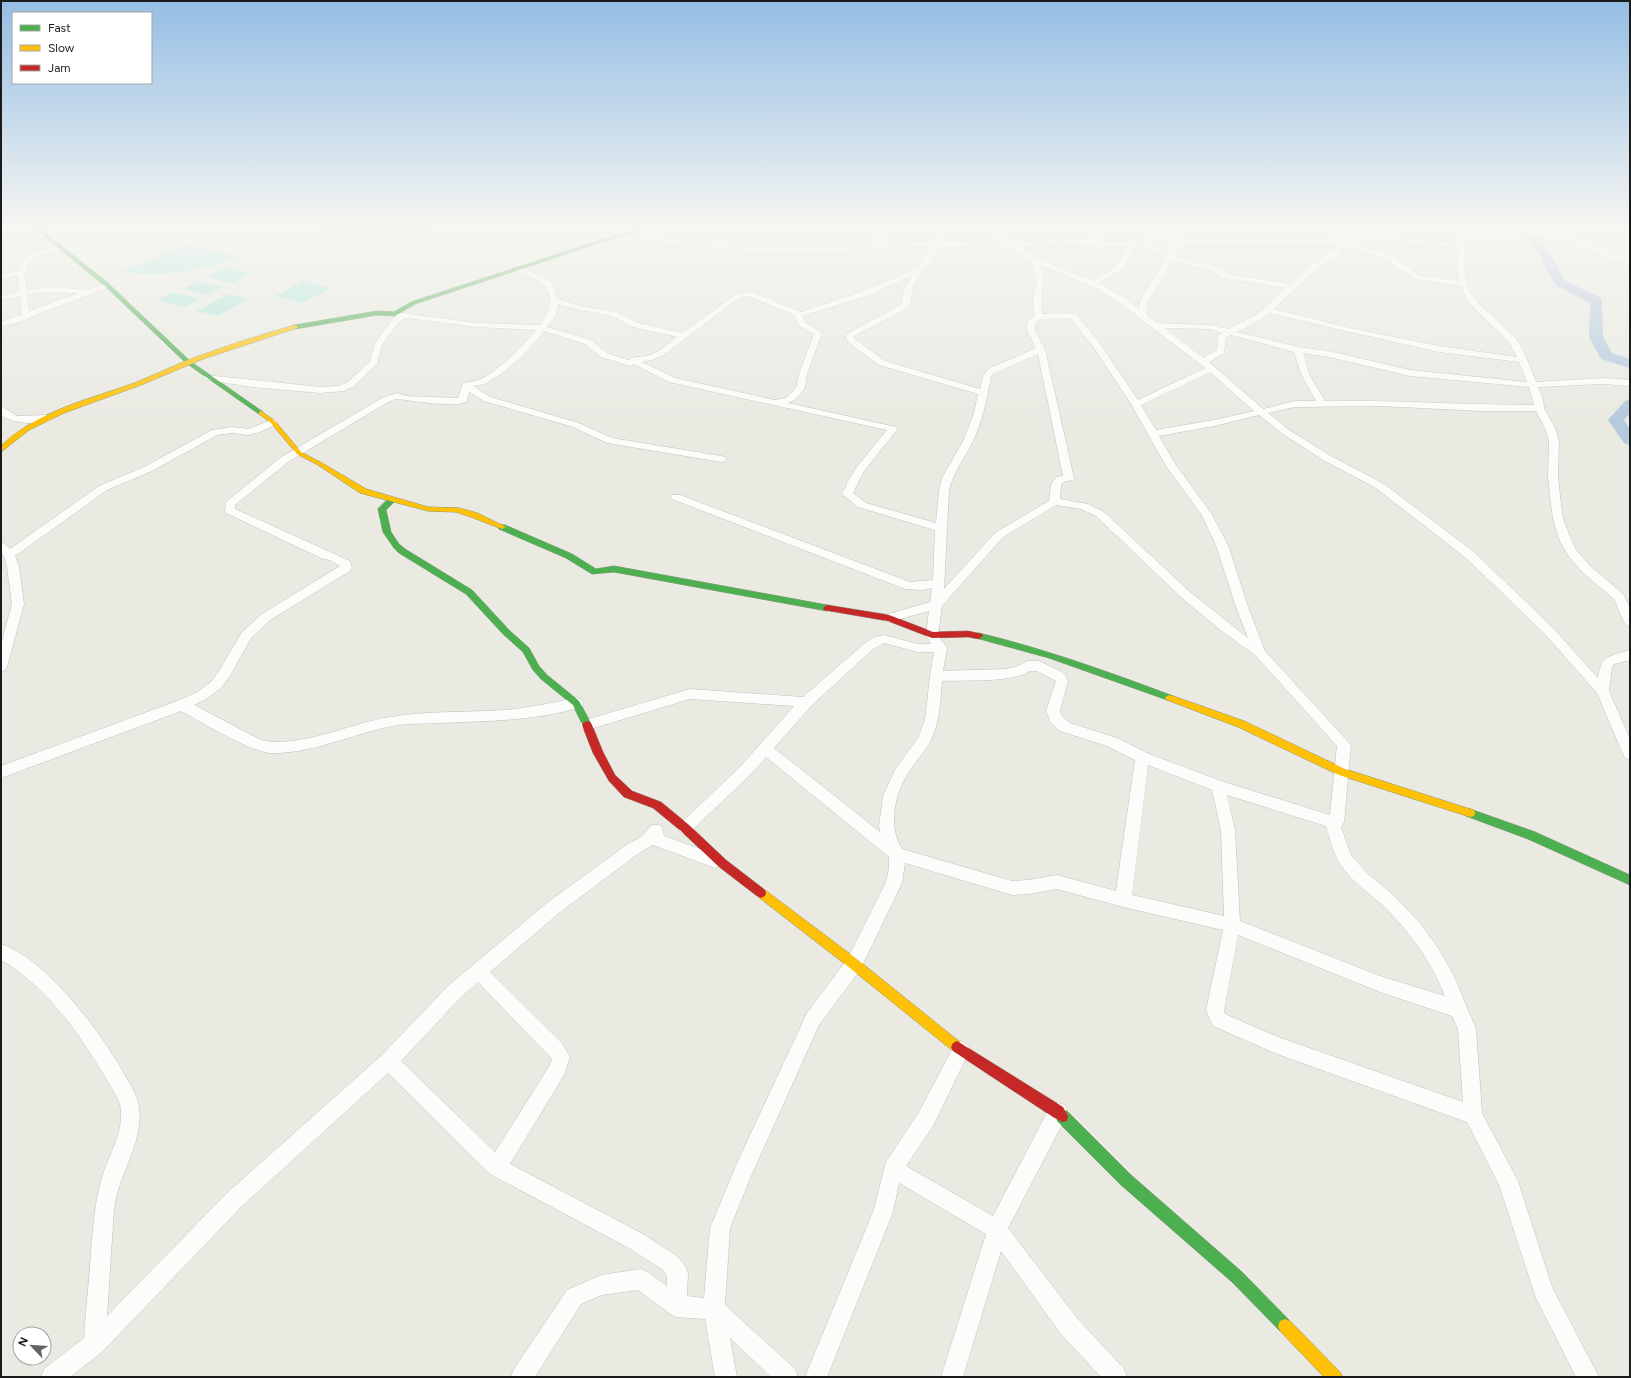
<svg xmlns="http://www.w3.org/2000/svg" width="1631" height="1378" viewBox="0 0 1631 1378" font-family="Figtree,sans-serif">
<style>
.pitch{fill:#aee4db}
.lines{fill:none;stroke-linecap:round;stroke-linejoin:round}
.river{fill:#b6cade;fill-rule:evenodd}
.street-casing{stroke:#c2c2bf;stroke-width:1}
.fast-casing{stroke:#8c947c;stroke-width:1}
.slow-casing{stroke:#8c947c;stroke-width:1}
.jam-casing{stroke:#8c947c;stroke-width:1}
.street{fill:#fcfcfb;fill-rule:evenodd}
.fast{fill:#4caf50;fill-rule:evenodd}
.slow{fill:#ffc107;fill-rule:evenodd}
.jam{fill:#c62828;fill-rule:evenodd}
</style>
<rect width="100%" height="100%" fill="#eaeae3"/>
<g class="pitch">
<path d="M299,226h144c-51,24 -92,12 -144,0z"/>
<path d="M189,245l49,11c-36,16 -77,22 -116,16l58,-26z"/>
<polygon points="226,267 252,273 233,283 207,276"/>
<polygon points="198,281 223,287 208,295 182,289"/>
<polygon points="303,281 331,288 303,303 275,296"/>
<polygon points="174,292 200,299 184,307 158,300"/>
<polygon points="229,294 249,299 217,316 196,311"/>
</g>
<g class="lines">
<g class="river">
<polygon points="1500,226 1516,226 1536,234 1551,255 1564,280 1601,298 1602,301 1603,337 1612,353 1630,359 1630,368 1601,359 1589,337 1590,303 1555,285 1539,255 1528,238 1502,228"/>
<polygon points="1630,399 1630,413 1624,420 1630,429 1630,445 1624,443 1608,420 1625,401"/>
</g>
<g class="street-casing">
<g id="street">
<path d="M609,226h10l45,13 75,7 39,2 62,-1 37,-3 2,-18h6l-1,17 50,-1 5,-10 -1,-6h6l3,6 -6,10 64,1 -22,-17h8l23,17 47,-4 31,1 1,-14h6l1,15 41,2 38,-3v-2l-39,-4 -4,-2v-6h6l2,5 34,3v-8h6l2,14h150l-36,-14h10l30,12c5,-8 16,-12 24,-12l-12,8 100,9 9,-6 -6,-11h6l6,10h21l26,-5h49l67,-5v4l-68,5 52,19 16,3v4l-21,-3 -57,-23h-38l-26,5h-20c-5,18 -6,45 7,59 12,14 28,25 40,39 10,12 15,30 21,44l67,-4 27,2v6l-27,-2 -65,3 5,12 1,9 11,20 4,13 -1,35 2,20 3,23 8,20 5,11 13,15 34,29 7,14v18l-4,-1 -2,-3 -10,-23 -33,-28 -14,-17 -8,-15 -6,-20 -3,-23 -2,-20 1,-35 -4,-13 -9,-17h-54l-102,-5 -85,1 -27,6 21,17 42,26 53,28 90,68 79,76 45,50c3,-23 12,-22 32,-28v10l-16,4 -2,3 -3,24 21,48v20l-5,-1 -2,-4 -26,-61 -52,-59 -79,-76 -90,-70 -53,-28 -40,-26 -24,-19 -45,11 -55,10 17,29 35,48 17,32 20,62 17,44 86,94 -7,77 -3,5 10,28 17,19 23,19 28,29 19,26 15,26 23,55 6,84 36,68 34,106 47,90h-23l-40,-79 -37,-113 -32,-63 -190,-68 -64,-28 -7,-16 17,-80 -100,-23 -66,-18 -28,5 -17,1 -107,-32 -3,20 -42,87 -41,55 -68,151 -21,52 -5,77 70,64 3,8h-27l-41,-39 7,39h-22l-10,-58 -29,-2 -7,-4 -31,-23 -36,5 -21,9 -46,73h-24l3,-8 53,-79 34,-15 40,-6 7,3 19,14v-10l-4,-6 -34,-22 -139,-74 -102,-101 -147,134 -139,145 -32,25h-29l3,-8 40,-31c2,-28 5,-57 7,-85 2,-27 4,-53 12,-79 8,-24 24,-47 16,-73 -29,-52 -66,-111 -118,-141v-16c46,16 98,86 122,128 6,11 14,22 16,35 5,33 -19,65 -24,97 -2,11 -2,24 -3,36 -2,25 -3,50 -5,76l120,-123 155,-138 66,-69 99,-83 82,-60c3,-1 8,-3 12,-6 7,-6 9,-16 20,-11l3,10 56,20 3,5 -3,5 -5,2 -62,-23 -14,8 -80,60 -69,59 71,70 9,15 -6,18 -54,89 133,70 34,22 8,10 3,7 -1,23 17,2 6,-70 3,-7 24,-58 70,-150 41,-55 38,-76 3,-14v-11l-123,-100 -15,17 -61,58 -5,2 -5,-2 -2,-4 2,-4 61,-58 53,-60 -104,-7 -103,31 -5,-1 -2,-4 2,-4 108,-32 113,8 62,-54 10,-6 9,-2 34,9h13l-5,-9 3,-24 -40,11 -4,-1 -2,-3 2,-3 45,-13 2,-14 -10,2 -17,-1 -233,-90 -1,-2 1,-2h8l230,87 23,-2 2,-50 -77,-23 -17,-14 4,-4 2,-6 9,-15 31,-38 -218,-48 -35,-18 -4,2 -29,-9 -16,-13 -41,-13c-15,19 -34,39 -56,51 -4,3 -10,3 -15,4l17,11 89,26 33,15 109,18 4,1 1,2 -1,2 -4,1 -114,-19 -34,-16 -89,-26 -15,-9 -2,9c-9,8 -57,-1 -70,-2 -2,0 -6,2 -9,3l-100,60 -53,43v4l115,52 2,7 -2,3 -80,49 -19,18 -20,36 -10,14 -15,11 -12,6 67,35c31,8 79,-11 110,-19 43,-11 89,-8 133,-11 24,-2 48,-7 72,-12l5,1 2,4 -2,4c-46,14 -94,14 -141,16 -14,1 -29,0 -42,2 -43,7 -83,29 -127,28 -19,0 -71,-32 -90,-42l-180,67v-12l176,-65 19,-8 15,-11 10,-14 21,-36 20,-18 78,-48 -10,-6 -7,-1 -97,-46 -1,-2 1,-9 54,-44 102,-60 15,-5 8,3 53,2 5,-15c6,-1 13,-2 18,-4 18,-9 43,-34 55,-49l-59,-3 -71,-9 -7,4 -17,23 -5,19 -23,22 -10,5 -24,2 -68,-6 -44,-7 -3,-1 -1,-2 1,-2 115,12 19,-1 9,-4 22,-21 4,-16 19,-27 3,-1 -5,-3 4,-2 82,11 63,2c9,-11 15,-26 5,-39 -4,-5 -21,-12 -28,-15l-1,-2 4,-2 31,15 7,17 23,7 36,6 22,11 43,10 56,-40 14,-1 49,20 62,-21 55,-23 13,-22h-30l-61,5 -62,1 -39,-2 -76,-7zM1347,238l106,9 6,-3 -2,17 2,20 -40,-6 -29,-21 -44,-13zM1061,243l35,3h31l-10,20 -24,15 -56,-23 -17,-11zM1185,244h152l-4,7 -25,16 -17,17 -63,-10 -9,-7 -32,-7 -12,-4zM1176,245l-8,8 -17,-7zM1344,245l40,13 30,21 47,7 7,16 40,39 9,16 -78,-11 -89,-18 -76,-19 40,-38 25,-17zM939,247h72l20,14 6,18 -4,21 1,16 -7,6v9l9,17 -48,21 -5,7 -3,13 -95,-28 -30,-22 -1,-3 54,-28 3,-7 2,-15zM1134,247h8l24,10 -26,44 -1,8 -14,-11 -26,-15 24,-14zM1172,260l41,11 10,7 63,10 -21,20 -11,8 -25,13 -19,-4 -53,-2 -10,-8 1,-14zM1040,265l58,24 21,13 86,66 -67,32 -40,-59 -23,-28 -33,1c-3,-17 5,-33 -2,-49zM912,276l-7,10 -3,18 -57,31 3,7 31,23 99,29 -5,22 -10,25 -21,37 -3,13 -3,32 -70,-20 -13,-10 11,-22 32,-40 2,-2 -2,-2 -108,-24 8,-4 9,-11 2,-14 15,-41 -17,-11 -2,-6 66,-21zM748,296l46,19 4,10 16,9 -15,40 -3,14 -10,10 -11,2 -100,-22 -33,-16 10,-2 13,-6 75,-57zM558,304l22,6 32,6 21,11 44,10c-9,7 -19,16 -30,19 -6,1 -13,0 -19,4l-21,-7 -16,-13 -44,-13 8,-10zM1269,313l81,19 89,20 80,10 8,20 -117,-12 -81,-19 -31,-4 -61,-15 23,-12zM1070,318l22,27 39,59 35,62 35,48 15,31 20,62 12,31 -58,-46 -86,-80 -16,-8 -28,-5 1,-14 2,-3 10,-2 1,-2 -29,-129 -10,-18v-8l5,-4zM1164,328l46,1 12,4 -4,3 -1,14 -14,8zM1231,335l63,17 7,22 15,27h-21l-32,8 -54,-47 15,-9 2,-16zM1303,353l26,4 81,19 119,11 5,18c-70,0 -139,-5 -209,-4l-16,-27zM1038,354l25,122 -7,1 -5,8 -2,16 -54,32 -51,56 5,-98c4,-19 16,-33 24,-50 10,-21 14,-43 18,-65l3,-3zM1210,372l44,39 -40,9 -58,10 -15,-25zM1056,505l25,4 15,7 86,82 37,31 37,27 81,90 -7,69 -109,-34 -74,-28 -30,-15 -47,-15 -8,-7 -2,-5 8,-30 -4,-8 -25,-12h-11l-10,5 -12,3 -63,2 4,-23 -9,-13 4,-29 61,-69zM884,643l34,9h16l-4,24 -5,44 -7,18 -22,30 -13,28 -4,30 1,6 -106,-84 37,-42 62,-57zM1030,671h7l19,10 -10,30 5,12 9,8 47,15 28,14 -19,131 -59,-16 -28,5 -17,1 -110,-32c-14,-22 -8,-54 6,-76 7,-11 17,-21 23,-33 9,-19 9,-38 11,-59 23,-1 70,2 88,-10zM1148,765l64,25 9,40 3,86 -92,-21zM1227,795l99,31c4,12 7,27 14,38 10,15 25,26 39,38 28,26 52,58 66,94l-65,-20 -140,-55 -5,-91zM1238,935l142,57 72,24 6,13 5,73 -185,-65 -53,-23 -1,-4zM478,982l74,77 -2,6 -55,87 -94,-91 59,-63z"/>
<path d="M62,245l4,2 -1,2c-13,3 -37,6 -40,22 -1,5 1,13 2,19l27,-3 33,3 20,-7 4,2 -1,2 -80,30 -1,2 -28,8v-5l21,-8 -2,-18 -19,4v-4l18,-5 -1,-16 -17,4v-4l17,-4c6,-19 27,-22 44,-26zM43,292l35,1 -49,18 -2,-17z"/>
<path d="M1,406l16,10 31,-1 5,3c-9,9 -41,5 -51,-2z"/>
<polygon points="273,419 278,422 276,424 260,432 249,435 232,433 217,435 152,471 107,490 15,556 19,567 24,604 7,667 5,670 1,672 1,644 12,604 7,567 4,556 1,553 1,543 5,544 10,549 99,486 144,467 212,430 232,427 249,429"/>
<polygon points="961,1041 967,1044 970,1050 967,1056 933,1126 906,1166 993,1216 1051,1105 1058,1103 1065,1105 1067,1112 1065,1119 1008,1228 1077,1318 1124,1369 1127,1377 1101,1377 1061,1334 1001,1251 963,1377 941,1377 986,1234 899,1183 893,1212 827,1377 805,1377 873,1212 886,1162 919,1112 955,1044"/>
</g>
</g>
<g class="fast-casing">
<g id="fast">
<polygon points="32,226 37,226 109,284 190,361 263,412 263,414 259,414 186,363 105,286"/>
<polygon points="644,226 651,226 415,304 395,316 377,315 295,329 292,327 295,325 377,311 394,312 411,302"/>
<polygon points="389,498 392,498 396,500 386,510 391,532 399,544 405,549 472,590 509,630 529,648 539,666 547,675 579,701 592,725 590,728 584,728 573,705 541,679 533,670 523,652 503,634 466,594 399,553 394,548 383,532 378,509"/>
<polygon points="499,525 505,525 572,554 596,569 614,566 827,605 831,608 827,611 614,572 592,574 566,558 499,529"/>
<path d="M979,633c66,16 130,39 194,63l2,2 -2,2 -3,1 -121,-43 -73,-20 -1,-2 1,-2z"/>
<polygon points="1470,809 1535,832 1630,875 1630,885 1528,839 1466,816 1465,813 1466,810"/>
<polygon points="1062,1110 1067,1111 1131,1175 1242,1272 1290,1321 1292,1326 1290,1331 1285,1333 1280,1331 1232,1282 1121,1185 1057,1121 1056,1116 1057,1111"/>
</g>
</g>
<g class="slow-casing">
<g id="slow">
<path d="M295,325l2,1v2l-94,31 -62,26 -77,28 -35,17 -28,22v-6c37,-36 90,-47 136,-64 17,-7 34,-15 51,-22 35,-13 71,-25 107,-35z"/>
<polygon points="261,411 275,421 301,452 322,463 366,489 428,507 459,508 477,513 506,527 502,529 471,517 456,512 428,511 360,493 318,465 297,454 271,423 259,414 259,412"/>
<polygon points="1170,695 1244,721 1345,769 1470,809 1474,810 1475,813 1474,816 1470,817 1339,775 1238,727 1167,700 1165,698 1167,696"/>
<polygon points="761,888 765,890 858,960 961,1043 963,1047 961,1051 957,1053 953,1051 850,968 757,896 756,893 757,890"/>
<polygon points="1285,1319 1290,1321 1340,1372 1343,1377 1324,1377 1280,1331 1278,1326 1280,1321"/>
</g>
</g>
<g class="jam-casing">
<g id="jam">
<polygon points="827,605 889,615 933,632 968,631 982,634 983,636 979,639 968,637 932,638 888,621 824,610 823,608"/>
<polygon points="587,721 590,722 592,725 603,752 615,775 632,791 661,802 689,825 726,860 765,890 766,893 765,896 761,898 757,896 718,866 681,831 653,808 624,797 609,781 593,753 582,725 584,722"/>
<polygon points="957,1041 1063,1107 1068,1116 1067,1121 1062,1122 1053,1117 953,1051 951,1047 953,1043"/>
</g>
</g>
<use href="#street" class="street"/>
<use href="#fast" class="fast"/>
<use href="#slow" class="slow"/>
<use href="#jam" class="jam"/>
</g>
<linearGradient id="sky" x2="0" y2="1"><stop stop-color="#94bde4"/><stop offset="0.54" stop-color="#f6f6f2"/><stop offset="1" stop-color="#f6f6f2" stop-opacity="0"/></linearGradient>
<rect width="1631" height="419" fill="url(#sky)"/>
<rect width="1631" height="1378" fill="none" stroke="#1b1b1b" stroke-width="4"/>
<rect x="12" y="12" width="140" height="72" fill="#ffffff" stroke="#a4a4a4"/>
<rect x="20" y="25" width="20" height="6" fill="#4caf50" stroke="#a4a4a4"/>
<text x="48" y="32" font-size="12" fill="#1b1b1b">Fast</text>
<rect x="20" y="45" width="20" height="6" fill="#ffc107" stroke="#a4a4a4"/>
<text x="48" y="52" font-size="12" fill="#1b1b1b">Slow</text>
<rect x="20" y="65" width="20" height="6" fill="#c62828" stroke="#a4a4a4"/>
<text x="48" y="72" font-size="12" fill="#1b1b1b">Jam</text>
<g transform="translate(32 1346) rotate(295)"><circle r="19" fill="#ffffff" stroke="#a4a4a4"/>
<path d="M0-3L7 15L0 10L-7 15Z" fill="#636361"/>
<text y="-6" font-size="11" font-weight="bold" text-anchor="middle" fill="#1b1b1b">N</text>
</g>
</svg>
